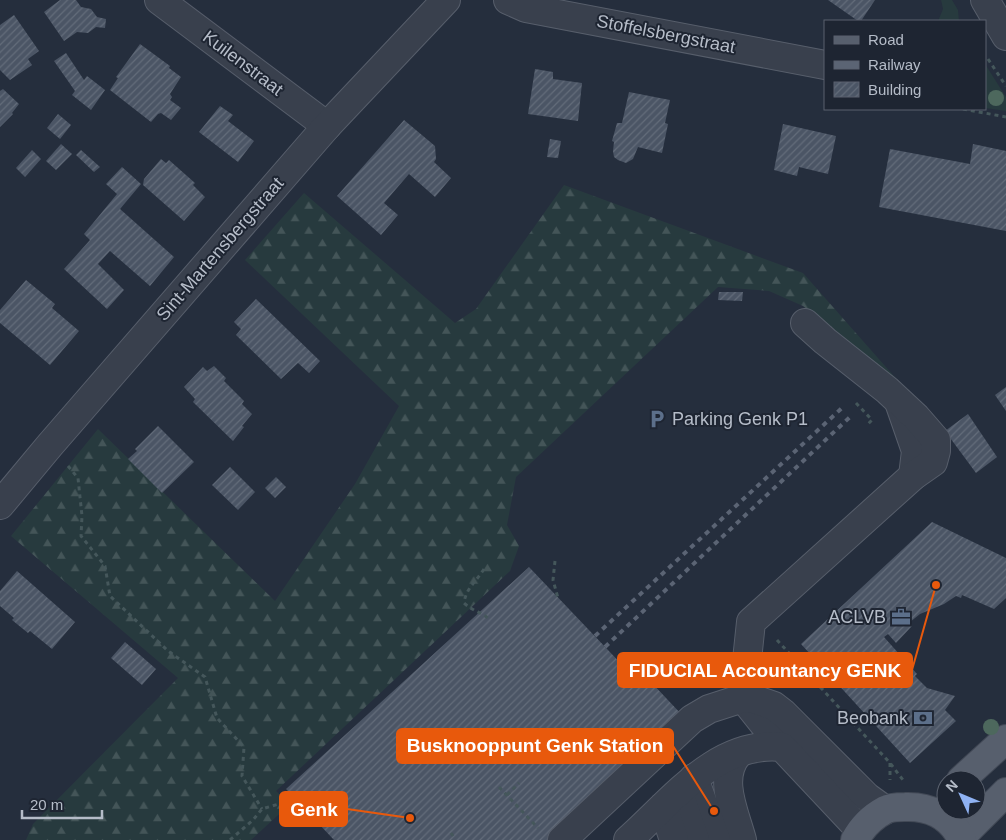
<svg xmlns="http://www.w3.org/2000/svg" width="1006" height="840" viewBox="0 0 1006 840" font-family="Helvetica,sans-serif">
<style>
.green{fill:#273a3e}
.forest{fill:url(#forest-firs)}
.building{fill:url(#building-hatch)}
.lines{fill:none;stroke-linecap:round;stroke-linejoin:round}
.minor-casing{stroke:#575e6b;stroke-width:30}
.major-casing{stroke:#424956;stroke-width:30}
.path{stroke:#45575b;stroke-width:3;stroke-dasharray:4 4;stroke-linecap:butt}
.minor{stroke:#39404d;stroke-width:28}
.major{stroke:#575f6d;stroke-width:28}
.rail{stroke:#5b6474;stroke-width:4;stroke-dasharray:5 5;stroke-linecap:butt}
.tree{fill:#4d685d}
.labels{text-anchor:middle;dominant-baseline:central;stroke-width:4;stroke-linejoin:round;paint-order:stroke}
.street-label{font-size:18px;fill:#b5bcc8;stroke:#1e2532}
.poi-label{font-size:18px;fill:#b5bcc8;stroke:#1e2532;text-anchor:end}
.leader{fill:none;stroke:#e8590c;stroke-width:2}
.callout-dot{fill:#e8590c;stroke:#1e2532;stroke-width:2}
.callout{fill:#e8590c;stroke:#e8590c;stroke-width:2}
.callout-label{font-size:19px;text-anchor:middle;font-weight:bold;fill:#fff}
</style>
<defs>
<pattern id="forest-firs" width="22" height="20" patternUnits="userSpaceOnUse" patternTransform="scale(1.25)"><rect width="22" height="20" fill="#273a3e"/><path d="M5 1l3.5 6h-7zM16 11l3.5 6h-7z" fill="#445558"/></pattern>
<pattern id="building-hatch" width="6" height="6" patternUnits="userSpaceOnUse" patternTransform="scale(1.25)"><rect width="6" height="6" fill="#4b5565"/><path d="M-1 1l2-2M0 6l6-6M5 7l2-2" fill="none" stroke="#636c7a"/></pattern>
</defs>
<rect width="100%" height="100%" fill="#252e3d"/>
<g class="green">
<polygon points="941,0 952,0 958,10 959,21 938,21 943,9"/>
<polygon points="985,64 1006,97 1006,111 985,108"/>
</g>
<polygon class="forest" points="564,185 803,273 900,383 803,306 769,291 718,287 516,477 507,525 519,546 510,571 276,791 290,804 251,840 26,840 33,824 178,678 11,536 98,429 275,601 355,484 399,406 245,260 304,193 455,323 476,309"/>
<g class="building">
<polygon points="60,0 76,0 81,7 91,9 97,17 106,19 105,28 96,27 88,33 77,32 64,41 44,12"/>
<polygon points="828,0 875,0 861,21 858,21"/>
<polygon points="14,15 39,51 28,59 32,65 10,80 0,70 0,25"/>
<polygon points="140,44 170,66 169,68 181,77 170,94 172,97 170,100 181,108 171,120 161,113 158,114 151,122 110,90 118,78 116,77"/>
<polygon points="66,53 84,80 87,76 105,90 91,110 72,95 75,91 54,61"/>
<polygon points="535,69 553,72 553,79 582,83 578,121 528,114"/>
<polygon points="3,89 19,104 12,113 13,114 0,127 0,91"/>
<polygon points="629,92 670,100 665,123 668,124 662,153 638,147 633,159 626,163 618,160 614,157 613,151 614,142 612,141 617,123 622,123"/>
<polygon points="220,106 233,115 228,121 254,141 238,162 199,132"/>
<polygon points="58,114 71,125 60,139 47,128"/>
<polygon points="404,120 435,146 436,159 434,162 451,178 435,197 409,174 384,203 398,215 381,235 337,196"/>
<polygon points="783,124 836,136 828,174 799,167 797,176 774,170"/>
<polygon points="550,139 561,141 558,158 547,157"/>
<polygon points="61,144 72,154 56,170 46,161"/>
<polygon points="973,144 1006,151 1006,231 879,207 890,149 970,164"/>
<polygon points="32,150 41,159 25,177 16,168"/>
<polygon points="81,150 100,167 94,172 76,155"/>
<polygon points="161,159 166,163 169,160 195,183 193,185 205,197 184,221 143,185 144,179"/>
<polygon points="122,167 141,184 120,209 174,257 150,286 110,251 98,264 124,290 107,309 64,269 90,240 84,234 117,194 106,184"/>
<polygon points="26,280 55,304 52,308 79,331 50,365 0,323 0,310"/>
<polygon points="719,292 743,292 742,301 718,300"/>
<polygon points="256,299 320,361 309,373 298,363 281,379 236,335 241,329 234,322"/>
<polygon points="214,366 226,378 224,381 244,401 242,404 252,414 242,426 244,427 233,441 193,402 195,399 184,387 203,367 207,371"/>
<polygon points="1006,387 1006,411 995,395"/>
<polygon points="968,414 997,457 976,473 945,431"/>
<polygon points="158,426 194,462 162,493 128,459 137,451 135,449"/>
<polygon points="230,467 255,492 238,510 212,485"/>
<polygon points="276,477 286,487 275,498 265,488"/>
<polygon points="932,522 1006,558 1006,598 994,609 962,595 961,598 956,596 944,604 920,614 910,622 912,626 896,643 888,634 884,637 917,674 915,676 927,688 955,696 945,710 956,721 910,763 801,644"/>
<polygon points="529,567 627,670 634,664 683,716 551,840 334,840 286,789"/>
<polygon points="17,571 75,622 52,649 30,631 28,633 12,620 14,618 0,606 0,591"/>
<polygon points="125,642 156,669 142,685 111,658"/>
</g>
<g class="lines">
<g class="minor-casing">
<g id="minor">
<polyline points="159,0 327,126"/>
<polyline points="508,0 526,8 825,65"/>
<polyline points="985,0 1006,36"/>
<polyline points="900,405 916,451 913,476"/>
<polyline points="0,505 50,445 327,126 446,0"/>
<polyline points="782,747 743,698 751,622 913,476 933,462 936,451 936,440 916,417 887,390 825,341 805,323"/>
<path d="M738,754c-21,24 -3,59 4,86"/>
<polyline points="694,778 716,840"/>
<polyline points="679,793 695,840"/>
<polyline points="663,807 674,840"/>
<polyline points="562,840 692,719 709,709 743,698 754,699 774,706 783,713 867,797 885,810"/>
<path d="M628,840c44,-39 89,-100 154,-93l78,83"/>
</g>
</g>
<g class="major-casing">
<g id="major">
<polyline points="961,780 1006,739"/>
<polyline points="961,837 1006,792"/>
<path d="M855,840c7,-13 17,-23 30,-30 6,-3 13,-3 20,-3 24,-1 46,9 57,33"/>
</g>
</g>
<g class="path">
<polyline points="988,59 1006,86"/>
<polyline points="963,109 1006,117"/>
<polyline points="856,403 872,420 867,425"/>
<polyline points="68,466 78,478 82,516 81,536 105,566 110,596 168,651 205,677 217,718 244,747 242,776 262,809"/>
<polyline points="555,561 553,580 558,598"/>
<path d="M484,569c-8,13 -18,19 -20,34 10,9 18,9 26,17"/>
<polyline points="777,640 890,763 903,780"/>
<polyline points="890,763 890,780"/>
<polyline points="499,787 538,828"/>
<polyline points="507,795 519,783"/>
<polyline points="451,833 453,836"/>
<polyline points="230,840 253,820 262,809 295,799"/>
</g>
<use href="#minor" class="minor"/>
<use href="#major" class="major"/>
<g class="rail">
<polyline points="595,636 843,407"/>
<polyline points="605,647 851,416"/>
</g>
</g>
<g class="tree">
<circle cx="996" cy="98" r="8"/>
<circle cx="991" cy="727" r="8"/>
</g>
<defs>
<g id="parking-bare" transform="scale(1.5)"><path d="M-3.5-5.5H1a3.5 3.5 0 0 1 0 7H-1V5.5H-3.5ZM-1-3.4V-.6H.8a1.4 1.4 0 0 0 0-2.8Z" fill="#5c6f8a" stroke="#1e2532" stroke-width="2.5" paint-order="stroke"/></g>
<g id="office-bare" transform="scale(1.5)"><path d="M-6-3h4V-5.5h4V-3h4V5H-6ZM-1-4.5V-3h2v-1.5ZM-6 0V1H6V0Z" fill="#5c6f8a" stroke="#1e2532" stroke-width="2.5" paint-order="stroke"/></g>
<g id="bank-bare" transform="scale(1.5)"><path d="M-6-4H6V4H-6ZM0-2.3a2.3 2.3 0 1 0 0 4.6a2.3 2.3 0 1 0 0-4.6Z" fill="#5c6f8a" stroke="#1e2532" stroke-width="2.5" paint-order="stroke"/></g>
</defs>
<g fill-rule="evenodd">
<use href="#parking-bare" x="657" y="419"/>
<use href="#office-bare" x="901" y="617"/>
<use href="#bank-bare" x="923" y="718"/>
</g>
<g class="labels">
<g class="street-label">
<text transform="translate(666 34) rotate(11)">Stoffelsbergstraat</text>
<text transform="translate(243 63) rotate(37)">Kuilenstraat</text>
<text transform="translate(220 249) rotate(-49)">Sint-Martensbergstraat</text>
</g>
<g class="poi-label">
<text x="672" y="419" text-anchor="start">Parking Genk P1</text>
<text x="886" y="617">ACLVB</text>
<text x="908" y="718">Beobank</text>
</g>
</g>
<path class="leader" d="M936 585L912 670M714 811L673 746M410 818L347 809"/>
<g class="callout-dot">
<circle cx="936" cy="585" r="5"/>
<circle cx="714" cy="811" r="5"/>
<circle cx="410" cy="818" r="5"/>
</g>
<g class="callout">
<rect x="618" y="653" width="294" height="34" rx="5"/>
<rect x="397" y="729" width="276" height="34" rx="5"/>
<rect x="280" y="792" width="67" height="34" rx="5"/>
</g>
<g class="callout-label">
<text x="765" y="677">FIDUCIAL Accountancy GENK</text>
<text x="535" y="752">Busknooppunt Genk Station</text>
<text x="314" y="816">Genk</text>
</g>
<rect x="824" y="20" width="162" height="90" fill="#1e2532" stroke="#5a616e"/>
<rect x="834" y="36" width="25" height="8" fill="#575f6d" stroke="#5a616e"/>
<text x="868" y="45" font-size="15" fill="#b5bcc8">Road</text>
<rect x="834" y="61" width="25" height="8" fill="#5b6474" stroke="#5a616e"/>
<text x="868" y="70" font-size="15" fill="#b5bcc8">Railway</text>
<rect x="834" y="82" width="25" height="15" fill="url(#building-hatch)" stroke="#5a616e"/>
<text x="868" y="95" font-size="15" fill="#b5bcc8">Building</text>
<g transform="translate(961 795) rotate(314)"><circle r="24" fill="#1e2532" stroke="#5a616e"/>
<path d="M0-4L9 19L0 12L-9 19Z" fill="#8fb2f3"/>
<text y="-8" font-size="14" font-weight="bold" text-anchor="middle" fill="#b5bcc8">N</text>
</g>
<path d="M22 810v8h80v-8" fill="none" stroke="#b5bcc8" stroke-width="2.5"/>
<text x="30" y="810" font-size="15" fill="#b5bcc8" stroke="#1e2532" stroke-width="4" paint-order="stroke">20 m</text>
</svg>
